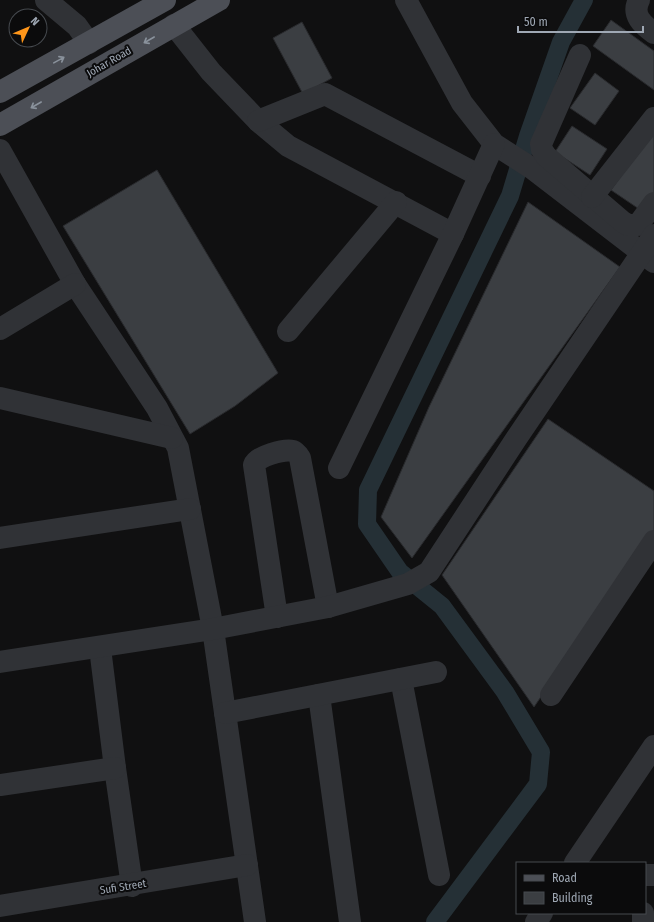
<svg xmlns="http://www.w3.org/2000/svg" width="654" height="922" viewBox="0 0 654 922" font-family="'Fira Sans Condensed',sans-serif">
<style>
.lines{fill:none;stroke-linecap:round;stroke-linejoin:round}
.canal{stroke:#253036;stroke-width:18}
.building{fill:#3b3e42;stroke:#292a2d}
.minor{stroke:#303236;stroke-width:22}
.major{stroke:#4c4f56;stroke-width:22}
.oneway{stroke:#8a929c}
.labels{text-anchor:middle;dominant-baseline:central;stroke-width:4;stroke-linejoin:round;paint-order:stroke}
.street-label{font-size:11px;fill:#9fa8b4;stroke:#0b0b0c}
</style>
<rect width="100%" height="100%" fill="#101011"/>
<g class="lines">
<polyline class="canal" points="435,922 538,784 541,752 505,692 442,606 400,572 367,524 368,490 510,196 528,136 561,42 584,0"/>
</g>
<g class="building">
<polygon points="611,20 654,51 654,90 593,46"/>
<polygon points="302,22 332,78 303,94 273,38"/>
<polygon points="595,73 619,91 595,125 570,108"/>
<polygon points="572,126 607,149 590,175 555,152"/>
<polygon points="654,130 654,194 642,211 611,190"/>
<polygon points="157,170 278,373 235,406 190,434 63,226"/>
<polygon points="528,202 620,267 412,558 381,517 429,407"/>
<polygon points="548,419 654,491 654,530 534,707 442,575"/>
</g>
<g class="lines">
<g class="minor">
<polyline points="46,0 77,26 89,43"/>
<polyline points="406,0 462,103 494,144 533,169 654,262"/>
<path d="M639,0c-8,15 4,25 15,33"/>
<polyline points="174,25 211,72 258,121 288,146 453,234"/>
<polyline points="580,55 541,144 542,150 546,156 623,222 628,225 638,225 654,203"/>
<polyline points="258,121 325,94 480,176"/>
<polyline points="0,150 75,284 157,408 178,448 213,629 255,922"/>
<polyline points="592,197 654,118"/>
<polyline points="0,329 75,284"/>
<polyline points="288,331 396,202"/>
<polyline points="0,398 172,438"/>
<polyline points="339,468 453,234 494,144"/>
<polyline points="0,538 190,509"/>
<path d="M277,617l-23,-152c3,-9 30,-16 39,-14 3,1 5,4 7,7l28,149"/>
<polyline points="100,648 115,768 132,886"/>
<polyline points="0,662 213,629 328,607 408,584 429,572 516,439 654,235"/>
<polyline points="401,679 439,875"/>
<polyline points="319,695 350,922"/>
<polyline points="551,695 654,541"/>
<polyline points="225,713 436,672"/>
<polyline points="0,785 115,768"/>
<polyline points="575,863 654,746"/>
<polyline points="645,875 654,875"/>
<polyline points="0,906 247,865"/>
<polyline points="643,913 643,922"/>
<polyline points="536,922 542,913"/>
</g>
<g class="major">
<polyline points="0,92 165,0"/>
<polyline points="0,125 219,0"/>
</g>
</g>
<defs><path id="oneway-shaft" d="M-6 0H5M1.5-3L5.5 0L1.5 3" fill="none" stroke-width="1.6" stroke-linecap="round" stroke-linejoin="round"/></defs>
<g class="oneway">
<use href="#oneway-shaft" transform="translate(149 40) rotate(150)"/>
<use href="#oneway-shaft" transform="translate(59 60) rotate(-29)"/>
<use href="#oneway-shaft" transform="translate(36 105) rotate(150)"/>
</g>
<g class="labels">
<g class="street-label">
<text transform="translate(109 62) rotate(-30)">Johar Road</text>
<text transform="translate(123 887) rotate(-9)">Sufi Street</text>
</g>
</g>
<rect x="516" y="862" width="130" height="52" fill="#0b0b0c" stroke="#464a4f"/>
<rect x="524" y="875" width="20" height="6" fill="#4c4f56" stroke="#464a4f"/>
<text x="552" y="882" font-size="12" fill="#9fa8b4">Road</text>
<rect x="524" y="892" width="20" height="12" fill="#3b3e42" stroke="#464a4f"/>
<text x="552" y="902" font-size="12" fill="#9fa8b4">Building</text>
<g transform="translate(28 28) rotate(46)"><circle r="19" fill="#0b0b0c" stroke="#464a4f"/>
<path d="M0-3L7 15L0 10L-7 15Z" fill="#ff961a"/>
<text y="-6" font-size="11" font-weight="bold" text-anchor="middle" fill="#9fa8b4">N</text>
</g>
<path d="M518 26v6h125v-6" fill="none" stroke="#9fa8b4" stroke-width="2"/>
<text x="524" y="26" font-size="12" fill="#9fa8b4" stroke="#0b0b0c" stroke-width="3" paint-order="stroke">50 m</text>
</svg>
